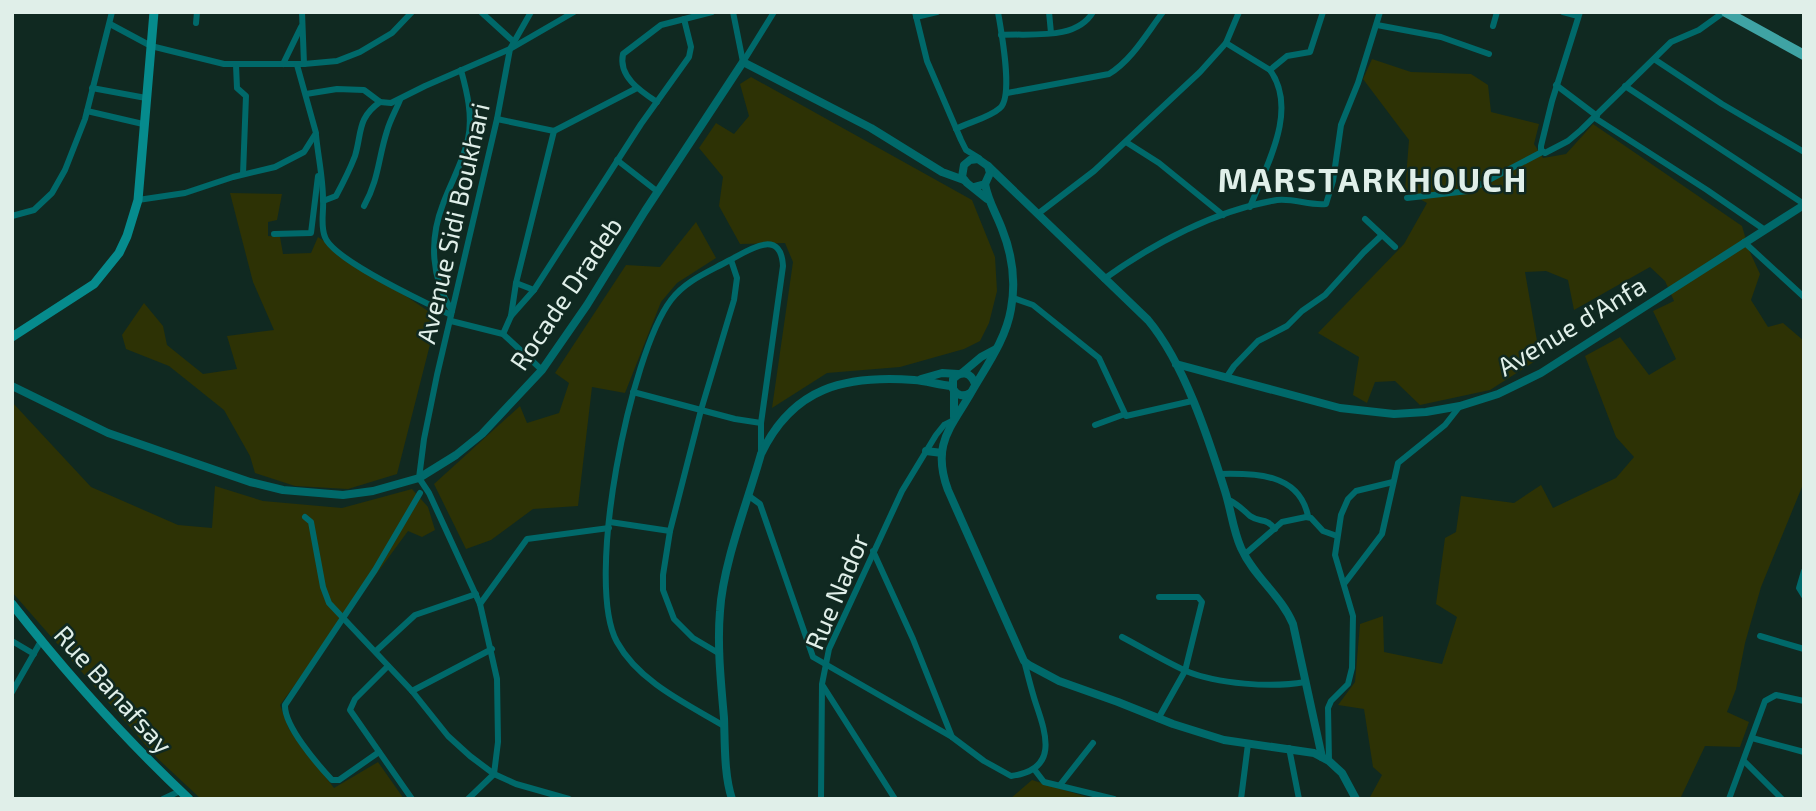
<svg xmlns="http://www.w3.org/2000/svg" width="1816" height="811" viewBox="0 0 1816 811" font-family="'Exo 2',sans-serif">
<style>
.green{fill:#2d3205}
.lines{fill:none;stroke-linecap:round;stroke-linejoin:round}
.minor{stroke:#00696a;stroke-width:6}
.tertiary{stroke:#00696a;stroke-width:8}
.secondary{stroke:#068b8d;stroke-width:9}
.primary{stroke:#3fa3a4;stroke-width:10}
.labels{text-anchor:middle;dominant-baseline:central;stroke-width:5;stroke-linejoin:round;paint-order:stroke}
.street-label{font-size:26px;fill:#e0efe9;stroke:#102921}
.district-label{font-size:33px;font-weight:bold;letter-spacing:2px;fill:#e0efe9;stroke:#102921}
</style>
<rect width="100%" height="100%" fill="#102921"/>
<g class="green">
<polygon points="1372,59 1411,72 1471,74 1488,85 1491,112 1539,124 1534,144 1543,158 1566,154 1593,124 1742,226 1749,250 1760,274 1751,300 1768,327 1783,323 1804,341 1804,482 1761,587 1745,643 1736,689 1727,712 1749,722 1740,747 1705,746 1680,799 1369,799 1382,775 1373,767 1364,709 1338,705 1355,682 1360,624 1383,616 1384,652 1442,664 1457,617 1436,604 1445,538 1456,532 1461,496 1514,503 1541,485 1553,508 1616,478 1634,457 1616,437 1585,356 1620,337 1649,375 1676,359 1653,311 1674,301 1665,281 1650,267 1574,310 1568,280 1546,271 1525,272 1540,358 1490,390 1420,405 1395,381 1375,382 1367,403 1353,395 1359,357 1318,333 1404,244 1427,203 1405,191 1409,140 1363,79"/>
<polygon points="751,77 972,200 995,257 997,291 989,323 980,341 964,349 900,367 827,373 772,408 793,262 785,243 740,244 719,206 723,177 699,148 716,123 734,134 749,116 740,84"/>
<polygon points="230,193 282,194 277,220 268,222 268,236 280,237 283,254 311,253 318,237 437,317 397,474 348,489 295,486 255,473 250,456 224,410 169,366 126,349 122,335 144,303 163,326 167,345 203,374 237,369 227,336 274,330 253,282"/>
<polygon points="696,222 716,258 677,283 661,302 625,393 592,387 578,506 533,509 491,540 466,549 434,484 520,406 527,423 559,413 569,383 555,373 626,265 660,267"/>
<polygon points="12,402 91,487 178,525 212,528 215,486 263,501 342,508 412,489 428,507 435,530 422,537 408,531 280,705 289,729 334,788 378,762 404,799 201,799 157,758 12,592"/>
<polygon points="1032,780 1093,799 1010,799"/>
</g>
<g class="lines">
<g class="minor">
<polyline points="302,12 304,64"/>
<polyline points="481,12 514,42"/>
<polyline points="733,12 743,62"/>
<polyline points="915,12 927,61 961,140 966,150 979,158"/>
<polyline points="1049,12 1051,33"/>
<polyline points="1563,12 1578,16"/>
<polyline points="1580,12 1552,101 1541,146 1541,150 1545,153 1568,141 1581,130 1671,42 1699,30 1724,12"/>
<polyline points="916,17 937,12"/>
<polyline points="196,23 197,12"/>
<polyline points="110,24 151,46 224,64 304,64 337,61 360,52 392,33 412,12"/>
<polyline points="1377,25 1441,37 1489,54"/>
<polyline points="1493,26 1497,12"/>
<path d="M1001,35c30,-2 75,6 92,-23"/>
<path d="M1226,43l44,27c29,40 -4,96 -20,137"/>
<polyline points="1654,59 1722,104 1804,152"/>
<polyline points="743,62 774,12"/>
<polyline points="283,64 301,27"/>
<polyline points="236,65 237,88 246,96 243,174"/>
<polyline points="1270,70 1287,56 1310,52 1323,12"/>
<polyline points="1556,85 1597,116"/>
<polyline points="1625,86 1804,204"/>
<polyline points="92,88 146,98"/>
<path d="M1007,93l102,-19c23,-14 38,-41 54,-62"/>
<polyline points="306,94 337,89 364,90 380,102 391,103 425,86 510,49 574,12"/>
<path d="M657,102c-17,-11 -39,-26 -34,-48l38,-29 51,-13"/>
<polyline points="87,111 143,124"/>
<polyline points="1595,118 1707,190 1765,230"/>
<polyline points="497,119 554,131 637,88"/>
<path d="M956,129c13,-7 33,-11 44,-21 14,-12 1,-77 -2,-96"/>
<path d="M316,135c2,21 7,43 7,64 1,13 -3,26 2,38 8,23 101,66 126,78"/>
<polyline points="1126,142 1159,163 1223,215"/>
<polyline points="617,160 658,192"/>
<polyline points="1407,198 1468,191 1542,152"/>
<polyline points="138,200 185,193 233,177 275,167 304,152 316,133 297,65"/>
<path d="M323,201l13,-5c7,-13 14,-27 19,-40 7,-23 2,-38 25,-54"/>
<path d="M364,206c15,-27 14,-47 23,-75 3,-11 9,-21 13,-31"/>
<polyline points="1039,213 1094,171 1200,72 1226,43 1239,12"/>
<polyline points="12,216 34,210 52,193 65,170 85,119 112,12"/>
<polyline points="1365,219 1395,247"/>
<polyline points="274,234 311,233 318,176"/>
<polyline points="1744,242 1804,297"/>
<path d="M1104,279c50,-36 112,-69 173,-79 17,-2 33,6 49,4l7,-23 8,-56 17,-42 22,-71"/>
<polyline points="516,283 534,290"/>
<polyline points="1013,298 1033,305 1099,358 1126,416 1192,401"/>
<path d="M452,311c-21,-33 -23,-71 -9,-107 8,-22 20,-42 25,-65 5,-23 -1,-47 -7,-69"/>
<polyline points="511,316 516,283 554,131"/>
<polyline points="451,321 503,334 542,370"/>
<polyline points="503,334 511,316 534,290 641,124 689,57 691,47 684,19"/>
<polyline points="1226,378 1234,366 1258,341 1287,326 1302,311 1325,295 1364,252 1382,235"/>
<polyline points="633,392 735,419 761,423"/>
<polyline points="1095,425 1125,414"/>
<path d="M1219,474c36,-1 80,-1 89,42"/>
<path d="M749,496l11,8 53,153 139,80 32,24 27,15c47,-6 36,-40 25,-72 -5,-15 -8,-29 -12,-43"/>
<path d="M1227,499c11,5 15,10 23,17 10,7 16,1 25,13"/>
<polyline points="305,517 311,522 323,587 329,603 412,691 448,736 470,756 494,774 516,784 569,799"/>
<polyline points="610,522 670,531"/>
<polyline points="873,551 913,639 952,737"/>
<polyline points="1244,555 1282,522 1306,517 1311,518 1323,531 1337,536"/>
<polyline points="1804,571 1799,588 1804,596"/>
<polyline points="1344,584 1382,534 1398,463 1445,425 1460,406"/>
<polyline points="480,604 527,539 609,528"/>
<polyline points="1760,636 1804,649"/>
<path d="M1122,637c21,11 42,24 64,34 31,13 86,17 119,11"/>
<polyline points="12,641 34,654"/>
<polyline points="376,651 415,615 476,594"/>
<polyline points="720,654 693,638 674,619 663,590 663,575 670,531 701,410 734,300 737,278 731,260"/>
<polyline points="388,666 355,699 350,710 412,799"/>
<polyline points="823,686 895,799"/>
<polyline points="412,691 492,649"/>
<polyline points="12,692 41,641"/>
<polyline points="1158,719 1185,671 1202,602 1198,597 1159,597"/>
<path d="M724,726c-37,-22 -85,-44 -107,-84 -33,-60 13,-288 54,-342 14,-19 37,-28 57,-39 18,-9 53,-35 55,5l-22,157v31"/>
<polyline points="1752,738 1804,752"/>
<polyline points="1289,748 1299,799"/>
<path d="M379,752l-40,28h-7c-14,-15 -48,-54 -47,-75l90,-135 45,-77"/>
<polyline points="1329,761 1328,708 1331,701 1348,684 1352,668 1353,616 1335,555 1341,515 1348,499 1356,491 1393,482"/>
<polyline points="1744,761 1782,799"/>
<polyline points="1034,769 1044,782 1114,799"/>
<polyline points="1060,785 1093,743"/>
<polyline points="163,799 180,791"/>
<polyline points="468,799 494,774 498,742 497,679 480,604 429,493 419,478 424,439 437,375 497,119 510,49 531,12"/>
<polyline points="821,799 822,684 829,649 902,491 936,435 944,425 952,421"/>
<polyline points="1241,799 1248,744"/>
<polyline points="1729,799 1765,701 1776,695 1804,701"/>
</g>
<g class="tertiary">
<path d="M988,166l160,154c36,43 60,117 77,171 6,19 8,39 16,57 13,29 40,47 52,76l29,133"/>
<path d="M985,184c3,17 11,29 17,45 10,25 14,53 9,80 -5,30 -24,56 -39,82 -21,37 -41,53 -24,99l76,171 5,4 30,16 59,21 55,22 51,16 90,13 15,8 13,12 14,26"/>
<polyline points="974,187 985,184 990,173 988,166 978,159 970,160 964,165 962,177 967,183 987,199"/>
<polyline points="1176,364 1340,408 1394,414 1426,412 1460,406 1498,394 1541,373 1804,205"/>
<polyline points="962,373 981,357 996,349"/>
<polyline points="921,379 942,373 958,374"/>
<polyline points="12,386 108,433 250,482 283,490 343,495 373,491 419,478 456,455 482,434 542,370 587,305 645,211 743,62 871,128 942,172 964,180"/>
<path d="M970,393c-6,4 -13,3 -17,-4v-10c8,-9 18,-7 22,5"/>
<polyline points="954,417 954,392"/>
<polyline points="926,451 942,453"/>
<path d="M732,799c-8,-24 -7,-55 -8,-81 -3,-35 -7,-72 -4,-107 3,-48 28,-110 41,-157 32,-67 84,-79 153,-74 13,1 25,5 38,6"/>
</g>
<g class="secondary">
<polyline points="12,337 94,284 119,253 127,236 138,200 154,12"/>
<path d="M12,604c54,69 113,135 177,195"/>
</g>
<polyline class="primary" points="1726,12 1804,55"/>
</g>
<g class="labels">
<g class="street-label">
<text transform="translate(452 223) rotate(-77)">Avenue Sidi Boukhari</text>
<text transform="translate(565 293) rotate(-56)">Rocade Dradeb</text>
<text transform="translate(1571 325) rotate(-31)">Avenue d'Anfa</text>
<text transform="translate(836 591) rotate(-67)">Rue Nador</text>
<text transform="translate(114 689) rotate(48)">Rue Banafsay</text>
</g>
<g class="district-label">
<text x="1373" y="179">MARSTARKHOUCH</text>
</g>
</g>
<rect width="1816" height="811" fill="none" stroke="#e0efe9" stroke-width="28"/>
</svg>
